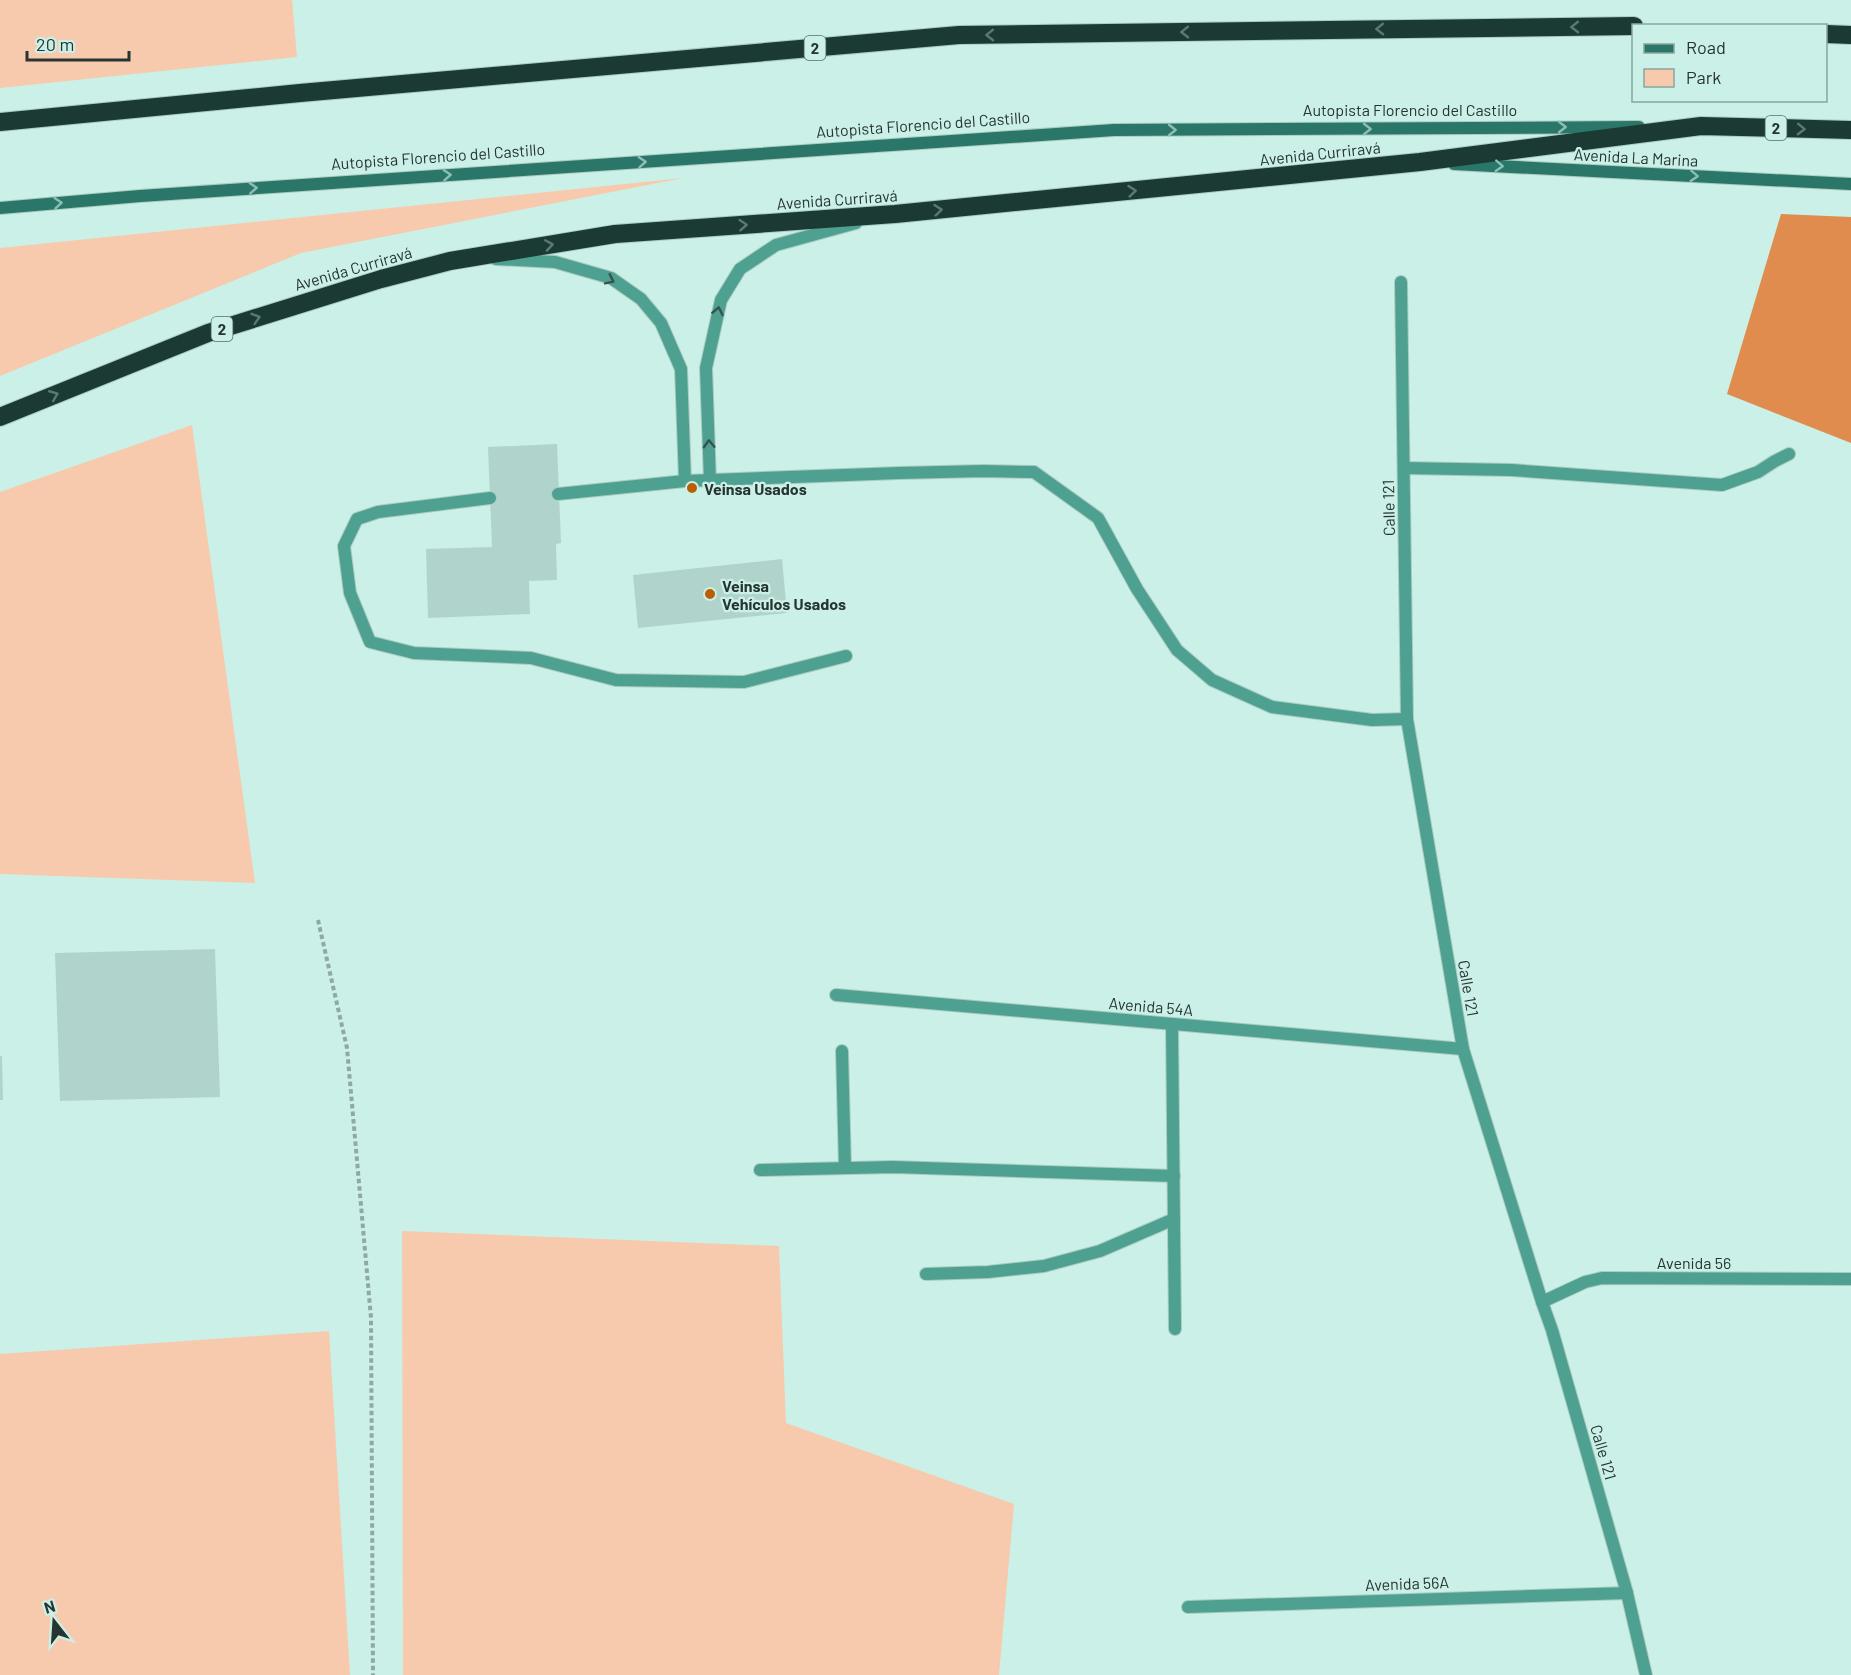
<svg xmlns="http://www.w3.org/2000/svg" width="1851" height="1675" viewBox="0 0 1851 1675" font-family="Barlow,sans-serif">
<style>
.green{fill:#f7caad}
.forest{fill:#e08c4e}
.building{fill:#b0d4cc}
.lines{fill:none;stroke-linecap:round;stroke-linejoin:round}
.lane-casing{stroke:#aacbc3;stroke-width:14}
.street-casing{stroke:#aacbc3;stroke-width:14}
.secondary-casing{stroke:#aacbc3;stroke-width:14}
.highway-casing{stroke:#aacbc3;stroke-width:20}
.path{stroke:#8da9a2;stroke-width:4;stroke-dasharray:4.5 3;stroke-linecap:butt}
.lane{stroke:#4ea191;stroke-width:12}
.street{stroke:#4ea191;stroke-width:12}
.secondary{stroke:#2a7668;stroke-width:12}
.highway{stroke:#1c3a34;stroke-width:18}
.oneway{stroke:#597a73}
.oneway2{stroke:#8bbfb4}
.oneway3{stroke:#33554e}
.poi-dot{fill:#ba5f00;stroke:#cbf0e7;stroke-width:2}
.labels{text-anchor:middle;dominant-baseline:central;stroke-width:4.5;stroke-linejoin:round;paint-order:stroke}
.shield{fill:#cbf0e7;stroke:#586d68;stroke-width:1.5}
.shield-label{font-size:15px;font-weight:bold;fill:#273532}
.street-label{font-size:16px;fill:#273532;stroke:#cbf0e7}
.poi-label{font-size:16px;font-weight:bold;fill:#273532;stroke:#cbf0e7;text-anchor:start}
</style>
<rect width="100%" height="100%" fill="#cbf0e7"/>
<g class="green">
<polygon points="0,0 292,0 297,57 0,88"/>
<polygon points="683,178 301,253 0,376 0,248"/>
<polygon points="192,425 255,883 0,874 0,492"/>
<polygon points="402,1231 779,1246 786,1423 1014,1504 999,1675 403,1675"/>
<polygon points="329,1331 350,1675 0,1675 0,1354"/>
</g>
<polygon class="forest" points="1781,214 1851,217 1851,443 1727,394"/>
<g class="building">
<polygon points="557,444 561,543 556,544 557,580 529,581 530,614 428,618 426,549 492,547 488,447"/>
<polygon points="782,559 787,613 638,628 633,575"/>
<polygon points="215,949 220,1097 60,1101 55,953"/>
<polygon points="0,1056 2,1056 3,1100 0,1100"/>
</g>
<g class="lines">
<g class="lane-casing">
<g id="lane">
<polyline points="496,259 555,262 611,278 641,299 661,323 681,369 685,481"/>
<polyline points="1404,468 1511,470 1722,485 1758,472 1775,461 1789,454"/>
<polyline points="710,481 706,368 721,300 740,269 776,245 856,223"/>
<polyline points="558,494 685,481 899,473 983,471 1034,472 1098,518 1137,589 1177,650 1212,680 1272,707 1372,720 1407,719"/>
<polyline points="490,498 378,512 357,519 344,546 350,593 370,642 414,653 531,658 616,680 744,682 846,656"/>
<polyline points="1172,1024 1175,1329"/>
<polyline points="842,1051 845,1168"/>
<polyline points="760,1170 893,1167 1174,1176"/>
<polyline points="926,1274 988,1272 1044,1266 1100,1251 1174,1219"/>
</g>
</g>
<g class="street-casing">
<g id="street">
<polyline points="1401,282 1407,719 1463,1049 1542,1302 1552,1330 1627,1593 1646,1675"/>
<polyline points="836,995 1463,1049"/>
<polyline points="1542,1302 1585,1282 1602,1278 1851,1279"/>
<polyline points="1188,1607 1627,1593"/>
</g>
</g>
<g class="secondary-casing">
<g id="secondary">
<polyline points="1454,164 1851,184"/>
<polyline points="0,208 140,196 1114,130 1639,127"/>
</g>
</g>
<g class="highway-casing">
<g id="highway">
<polyline points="1826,34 1851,35"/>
<polyline points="0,122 300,93 959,35 1634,26"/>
<polyline points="0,417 208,333 381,279 450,261 615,234 895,214 1420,162 1701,126 1851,130"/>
</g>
</g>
<polyline class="path" points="318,920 347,1048 371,1318 373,1675"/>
<use href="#lane" class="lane"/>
<use href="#street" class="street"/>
<use href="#secondary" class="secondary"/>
<use href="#highway" class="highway"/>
</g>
<defs><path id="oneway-chevron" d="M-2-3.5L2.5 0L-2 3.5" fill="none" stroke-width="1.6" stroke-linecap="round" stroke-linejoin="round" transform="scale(1.5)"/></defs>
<g class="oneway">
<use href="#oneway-chevron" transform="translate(1575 27) rotate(179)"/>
<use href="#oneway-chevron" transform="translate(1380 29) rotate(179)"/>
<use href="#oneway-chevron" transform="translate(1185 32) rotate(179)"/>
<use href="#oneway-chevron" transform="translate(990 35) rotate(179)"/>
<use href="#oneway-chevron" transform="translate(1801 129) rotate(1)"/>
<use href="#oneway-chevron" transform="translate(1132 191) rotate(-6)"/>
<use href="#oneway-chevron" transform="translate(938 210) rotate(-6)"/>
<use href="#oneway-chevron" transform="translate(743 225) rotate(-4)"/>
<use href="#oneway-chevron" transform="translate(549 245) rotate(-9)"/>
<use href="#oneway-chevron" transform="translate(256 318) rotate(-17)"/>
<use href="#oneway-chevron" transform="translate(54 395) rotate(-22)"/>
</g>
<g class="oneway2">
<use href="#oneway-chevron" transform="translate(1562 127)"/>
<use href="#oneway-chevron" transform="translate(1367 129)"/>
<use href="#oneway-chevron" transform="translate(1172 130)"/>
<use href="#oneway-chevron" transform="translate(642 162) rotate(-4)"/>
<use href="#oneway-chevron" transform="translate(1499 166) rotate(3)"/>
<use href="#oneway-chevron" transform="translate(447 175) rotate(-4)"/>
<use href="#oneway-chevron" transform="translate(1694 176) rotate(3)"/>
<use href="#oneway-chevron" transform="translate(253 188) rotate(-4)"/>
<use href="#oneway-chevron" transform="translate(58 203) rotate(-5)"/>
</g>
<g class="oneway3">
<use href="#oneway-chevron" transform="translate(610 280) rotate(26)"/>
<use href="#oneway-chevron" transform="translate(718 311) rotate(-78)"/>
<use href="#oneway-chevron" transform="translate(709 444) rotate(-92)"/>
</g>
<g class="poi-dot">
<circle cx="692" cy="488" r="6"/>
<circle cx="710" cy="594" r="6"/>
</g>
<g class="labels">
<g class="shield">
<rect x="804.5" y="36" width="21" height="24" rx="4.5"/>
<rect x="1765.5" y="116" width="21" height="24" rx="4.5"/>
<rect x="211.5" y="317" width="21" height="24" rx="4.5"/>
</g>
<g class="shield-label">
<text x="815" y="48">2</text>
<text x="1776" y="128">2</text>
<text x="222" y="329">2</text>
</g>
<g class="street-label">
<text x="1410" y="109">Autopista Florencio del Castillo</text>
<text transform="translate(923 124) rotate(-4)">Autopista Florencio del Castillo</text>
<text transform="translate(1320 153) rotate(-6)">Avenida Curriravá</text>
<text transform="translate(438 156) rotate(-4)">Autopista Florencio del Castillo</text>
<text transform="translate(1636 157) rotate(3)">Avenida La Marina</text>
<text transform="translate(837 199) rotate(-4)">Avenida Curriravá</text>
<text transform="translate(353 268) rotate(-16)">Avenida Curriravá</text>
<text transform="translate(1388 508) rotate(-91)">Calle 121</text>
<text transform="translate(1469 988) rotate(80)">Calle 121</text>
<text transform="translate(1151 1006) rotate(5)">Avenida 54A</text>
<text x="1694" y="1262">Avenida 56</text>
<text transform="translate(1604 1452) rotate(74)">Calle 121</text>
<text transform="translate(1407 1583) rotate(-2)">Avenida 56A</text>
</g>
<g class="poi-label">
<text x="704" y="488">Veinsa Usados</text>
<text x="722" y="585">Veinsa<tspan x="722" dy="18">Vehículos Usados</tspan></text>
</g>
</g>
<rect x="1632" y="24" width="195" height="78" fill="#cbf0e7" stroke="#89a59f" stroke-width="1.5"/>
<rect x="1644" y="44" width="30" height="9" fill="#2a7668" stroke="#89a59f" stroke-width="1.5"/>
<text x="1686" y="54" font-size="18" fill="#273532">Road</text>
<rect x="1644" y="69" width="30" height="18" fill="#f7caad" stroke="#89a59f" stroke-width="1.5"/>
<text x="1686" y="84" font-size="18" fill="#273532">Park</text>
<g transform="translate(54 1621) rotate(343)" stroke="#cbf0e7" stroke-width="4.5" paint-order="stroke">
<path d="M0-4.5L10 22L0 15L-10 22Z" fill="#273532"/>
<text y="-9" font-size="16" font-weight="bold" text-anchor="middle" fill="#273532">N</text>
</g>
<path d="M27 51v9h102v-9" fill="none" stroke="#273532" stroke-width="3"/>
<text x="36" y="51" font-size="18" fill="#273532" stroke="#cbf0e7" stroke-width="4.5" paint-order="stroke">20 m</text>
</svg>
